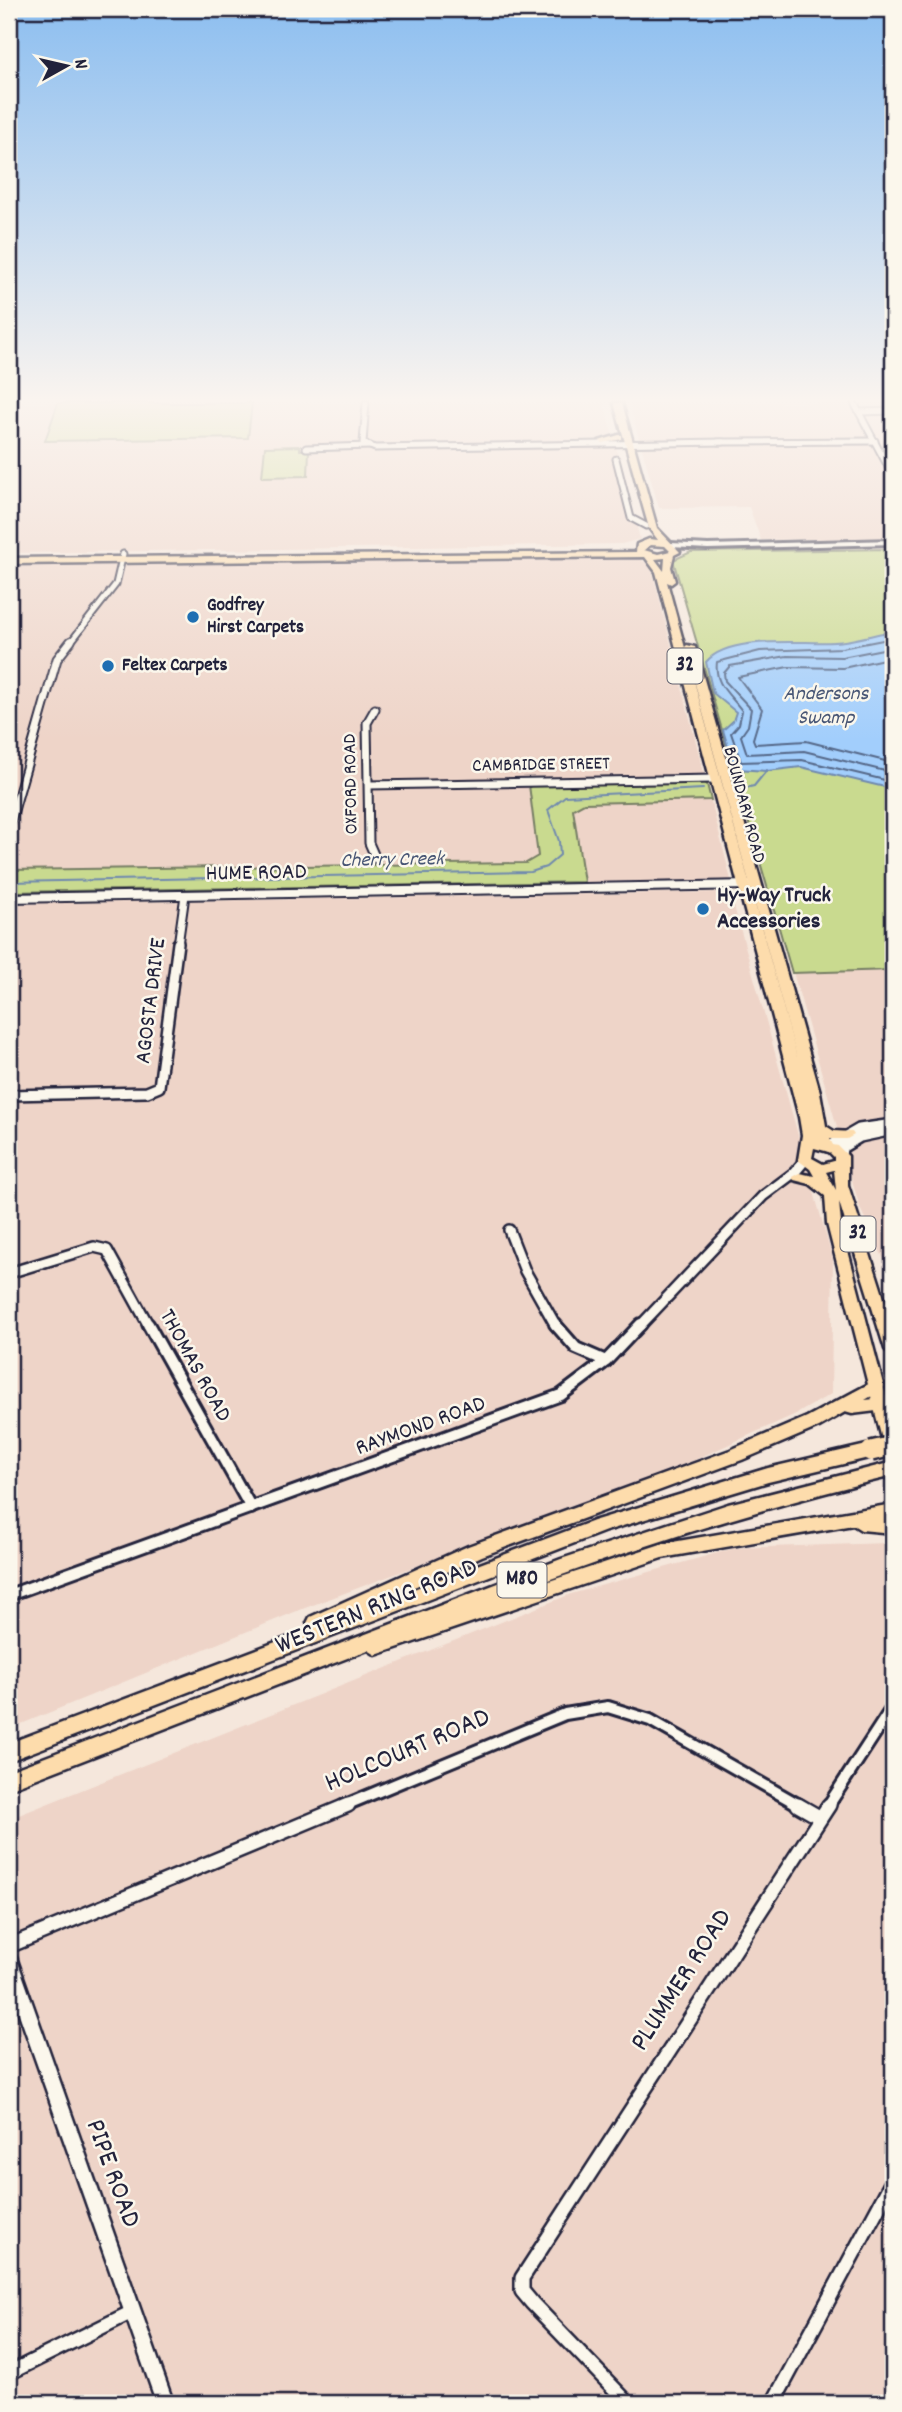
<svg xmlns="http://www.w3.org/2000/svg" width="902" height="2412" viewBox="0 0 902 2412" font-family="Dekko,sans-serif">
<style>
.built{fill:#eed4c8}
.green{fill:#c9da8f;stroke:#767e65;stroke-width:2}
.water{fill:#a2cefc;stroke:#6f89af;stroke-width:2}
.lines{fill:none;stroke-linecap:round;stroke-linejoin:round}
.shore{stroke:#556788;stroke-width:2}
.stream{stroke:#6f89af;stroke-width:2}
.minor-far4-casing{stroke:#22223b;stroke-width:9}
.minor-far3-casing{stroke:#22223b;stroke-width:11}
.minor-far2-casing{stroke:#22223b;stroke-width:14}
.minor-far1-casing{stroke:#22223b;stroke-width:16}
.minor-casing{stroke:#22223b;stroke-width:18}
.tertiary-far1-casing{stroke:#22223b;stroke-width:12}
.tertiary-casing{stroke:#22223b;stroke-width:21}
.secondary-casing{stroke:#22223b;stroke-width:6}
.primary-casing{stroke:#22223b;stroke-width:5}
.motorway-casing{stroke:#22223b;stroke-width:5}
.minor-far4{stroke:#fbf7ec;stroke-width:5}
.minor-far3{stroke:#fbf7ec;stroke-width:7}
.minor-far2{stroke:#fbf7ec;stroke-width:9}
.minor-far1{stroke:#fbf7ec;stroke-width:10}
.minor{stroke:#fbf7ec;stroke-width:13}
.tertiary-far1{stroke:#fbf7ec;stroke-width:8}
.tertiary{stroke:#fbf7ec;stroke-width:16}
.secondary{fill:#fbf7ec;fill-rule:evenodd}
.primary{fill:#fddcac;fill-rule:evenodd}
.motorway{fill:#fddcac;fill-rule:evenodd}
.motorway-bridge-casing{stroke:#22223b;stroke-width:24;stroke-linecap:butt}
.motorway-bridge{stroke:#fddcac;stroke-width:19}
.poi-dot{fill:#1f6fb2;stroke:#fbf7ec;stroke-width:2.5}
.labels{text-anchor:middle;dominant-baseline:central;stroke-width:5;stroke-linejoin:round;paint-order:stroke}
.far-poi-label{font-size:19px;font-weight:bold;fill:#22223b;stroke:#fbf7ec;text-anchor:start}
.far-street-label{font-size:19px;fill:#22223b;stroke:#fbf7ec}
.shield{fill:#fbf7ec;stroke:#636270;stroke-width:2}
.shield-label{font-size:21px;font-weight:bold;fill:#22223b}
.far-water-label{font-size:21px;font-style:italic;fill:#485675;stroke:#fbf7ec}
.street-label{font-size:23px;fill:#22223b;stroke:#fbf7ec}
.poi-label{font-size:23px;font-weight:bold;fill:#22223b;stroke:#fbf7ec;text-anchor:start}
.near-street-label{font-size:28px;fill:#22223b;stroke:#fbf7ec}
</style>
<rect width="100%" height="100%" fill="#f5e7dc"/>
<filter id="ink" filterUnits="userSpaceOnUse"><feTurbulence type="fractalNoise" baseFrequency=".0143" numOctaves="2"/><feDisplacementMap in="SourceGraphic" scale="14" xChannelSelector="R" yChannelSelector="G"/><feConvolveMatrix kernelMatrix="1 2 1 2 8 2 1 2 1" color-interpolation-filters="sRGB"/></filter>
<g filter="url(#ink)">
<g class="built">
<polygon points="9,403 604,403 640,539 622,544 9,553"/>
<polygon points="629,403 893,403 893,538 761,540 749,507 659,508"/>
<polygon points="637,557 651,566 731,880 9,892 9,564"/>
<polygon points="730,892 833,1260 831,1394 798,1413 679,1467 297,1611 9,1729 9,904"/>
<polygon points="893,970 893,1279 860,1208 793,972"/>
<polygon points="887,1543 893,1558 893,2403 9,2403 9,1819 571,1594 735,1548"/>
</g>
<g class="green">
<polygon points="58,403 252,403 248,438 45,441"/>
<polygon points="300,446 300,450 309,450 308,476 262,477 265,447"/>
<polygon points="893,549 893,970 792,973 673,560 691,552"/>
<polygon points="703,782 707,784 711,800 584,803 573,809 584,882 9,892 9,870 526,863 538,856 529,785"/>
</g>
<path class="water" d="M893,631v158l-92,-22 -34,4 -30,-2 -5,-8 -9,-31 10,-9 3,-9 -23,-19 -7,-31c23,-28 96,-18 128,-20 20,-1 40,-8 59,-11z"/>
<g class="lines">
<g class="shore">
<path d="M893,638l-51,10 -82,3 -43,11c-3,23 13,32 25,49l-3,13 -8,9 10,29 61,-2 91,22"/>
<polyline points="893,647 842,657 787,656 730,666 724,673 725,681 751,709 748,726 741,736 747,754 804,751 893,773"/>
<polyline points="893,657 843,668 788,667 738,677 762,709 753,739 755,744 806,741 893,763"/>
</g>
<g class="stream">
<polyline points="736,790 754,786 767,770"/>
<polyline points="9,882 531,872 546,867 560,855 559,841 548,810 565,796 703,789"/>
</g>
<g class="minor-far4-casing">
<g id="minor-far4">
<polyline points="366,403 363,443 375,448 723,442"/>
<polyline points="854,403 893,476"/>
<polyline points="859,412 893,411"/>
<polyline points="718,442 875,441"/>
<polyline points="306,448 370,446"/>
<polyline points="616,459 631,518 646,526"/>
<polyline points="70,643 116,584 123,554"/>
</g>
</g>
<g class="minor-far3-casing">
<g id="minor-far3">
<polyline points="375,709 367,723 369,843 376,859"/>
<polyline points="369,785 714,779"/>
<polyline points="9,828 57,659 71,641"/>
<polyline points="178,945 185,895"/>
</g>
</g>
<g class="minor-far2-casing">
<g id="minor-far2">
<polyline points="9,1095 147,1092 159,1087 178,943"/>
<polyline points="828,1147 859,1129 893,1124"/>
<polyline points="841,1156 842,1148 860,1137 893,1130"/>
<polyline points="509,1230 525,1271 556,1326"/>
<polyline points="9,1273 94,1247 107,1250 149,1326"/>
<polyline points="640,1326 763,1196 795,1172 805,1160"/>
</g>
</g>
<g class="minor-far1-casing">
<g id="minor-far1">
<polyline points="148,1324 251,1508"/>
<polyline points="555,1324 576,1348 606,1361"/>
<polyline points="9,1595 561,1395 606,1361 641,1324"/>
<polyline points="343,1806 565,1714 608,1707 650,1720 801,1806"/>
<polyline points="828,1806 893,1706"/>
</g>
</g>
<g class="minor-casing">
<g id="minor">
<polyline points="798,1805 819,1817"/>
<polyline points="9,1946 348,1805"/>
<polyline points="9,2373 132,2312"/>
<polyline points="628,2403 532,2303 522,2291 522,2278 829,1805"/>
<polyline points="773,2403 893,2180"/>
</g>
</g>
<g class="tertiary-far1-casing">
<polyline id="tertiary-far1" points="9,898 751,885"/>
</g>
<g class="tertiary-casing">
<polyline id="tertiary" points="9,1961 165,2403"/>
</g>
<g class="secondary-casing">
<polygon id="secondary" points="893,540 893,544 708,549 671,547 667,545 671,543 708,545"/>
</g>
<g class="primary-casing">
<g id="primary">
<path d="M614,403h8l35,125 23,24 -6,3 -3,12 4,14 -4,3 -4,-2 141,516 -123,-451 2,-2 8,2 125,445 6,34 8,5 18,1 2,3 -7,4h-17l3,6 5,1 10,10v29l45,141v28l-5,-1 -3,-4 -46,-147 2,22 52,198v35l-6,-2 -2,-4 -58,-227 -2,-28 -15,-12 -16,-4 -2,-3 7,-4 15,3 -4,-7 -12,-9 4,-25 -3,-18 -143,-545 -11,-15 -636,7v-6l627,-6 1,-8 12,-5 9,1 -9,-12zM650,545l15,1 5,5 -12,3 -14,-4zM665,558l-1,13 -9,-12zM814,1148l15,4 5,5v4l-11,3 -11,-6zM834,1170l2,20 -10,-18z"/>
<polygon points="619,435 622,435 622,439 603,443 599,441"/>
</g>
</g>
<g class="motorway-casing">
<g id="motorway">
<polygon points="876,1380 882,1382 885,1386 882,1390 865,1400 893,1397 893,1409 852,1414 845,1412 819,1427 742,1460 482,1556 390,1598 593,1521 768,1468 871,1444 877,1446 880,1451 877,1456 768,1482 606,1531 9,1761 9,1743 310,1629 307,1623 310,1617 468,1546 730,1450 807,1417"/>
<path d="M893,1462v14c-131,31 -257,71 -383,118l151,-50 232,-40v14l-3,1h3v14l-32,-3 -8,-5 -191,33 -286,97 -8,-5 -359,139v-18l552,-212 167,-55z"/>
</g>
</g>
<use href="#minor-far4" class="minor-far4"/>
<use href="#minor-far3" class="minor-far3"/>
<use href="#minor-far2" class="minor-far2"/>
<use href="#minor-far1" class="minor-far1"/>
<use href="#minor" class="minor"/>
<use href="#tertiary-far1" class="tertiary-far1"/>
<use href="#tertiary" class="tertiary"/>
<use href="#secondary" class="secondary"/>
<use href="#primary" class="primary"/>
<use href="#motorway" class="motorway"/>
<g class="motorway-bridge-casing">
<polyline id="motorway-bridge" points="871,1451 893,1446"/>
</g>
<use href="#motorway-bridge" class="motorway-bridge"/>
</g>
</g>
<linearGradient id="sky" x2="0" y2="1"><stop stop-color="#8cbef0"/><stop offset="0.54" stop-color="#faf4ef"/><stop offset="1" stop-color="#faf4ef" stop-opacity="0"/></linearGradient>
<rect width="902" height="740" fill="url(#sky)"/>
<g class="poi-dot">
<circle cx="193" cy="617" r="7"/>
<circle cx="108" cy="666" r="7"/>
<circle cx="703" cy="909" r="7"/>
</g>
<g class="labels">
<g class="far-poi-label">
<text x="207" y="606">Godfrey<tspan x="207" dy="22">Hirst Carpets</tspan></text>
<text x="122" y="666">Feltex Carpets</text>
</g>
<g class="far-street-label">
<text transform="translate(541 766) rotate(-1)">CAMBRIDGE STREET</text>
<text transform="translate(352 784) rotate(-91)">OXFORD ROAD</text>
<text transform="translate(743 805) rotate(75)">BOUNDARY ROAD</text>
</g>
<g class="shield">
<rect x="667.5" y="648.5" width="35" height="35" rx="5"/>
<rect x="840.5" y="1216.5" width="35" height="35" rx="5"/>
<rect x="497.5" y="1562.5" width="49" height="35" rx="5"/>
</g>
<g class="shield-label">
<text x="685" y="666">32</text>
<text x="858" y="1234">32</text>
<text x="522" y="1580">M80</text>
</g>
<g class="far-water-label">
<text x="826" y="695">Andersons<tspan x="826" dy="24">Swamp</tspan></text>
<text transform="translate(392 861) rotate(-1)">Cherry Creek</text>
</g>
<g class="street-label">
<text transform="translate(256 874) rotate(-1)">HUME ROAD</text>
<text transform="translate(152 1001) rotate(-83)">AGOSTA DRIVE</text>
<text transform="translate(194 1366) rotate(61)">THOMAS ROAD</text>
<text transform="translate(421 1427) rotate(-20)">RAYMOND ROAD</text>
</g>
<g class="poi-label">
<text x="717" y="896">Hy-Way Truck<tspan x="717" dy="26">Accessories</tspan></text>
</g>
<g class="near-street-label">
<text transform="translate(377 1608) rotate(-22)">WESTERN RING ROAD</text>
<text transform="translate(408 1752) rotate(-23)">HOLCOURT ROAD</text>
<text transform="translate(683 1981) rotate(-57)">PLUMMER ROAD</text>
<text transform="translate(111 2174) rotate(70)">PIPE ROAD</text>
</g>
</g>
<rect width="902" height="2412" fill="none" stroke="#fbf7ec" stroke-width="35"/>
<rect x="18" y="18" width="867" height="2377" fill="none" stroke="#22223b" stroke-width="2.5" filter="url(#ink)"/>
<g transform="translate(66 66) rotate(82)" stroke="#fbf7ec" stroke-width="5" paint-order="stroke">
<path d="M0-5L12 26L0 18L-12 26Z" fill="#22223b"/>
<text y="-10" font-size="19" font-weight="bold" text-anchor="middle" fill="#22223b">N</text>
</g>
</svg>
